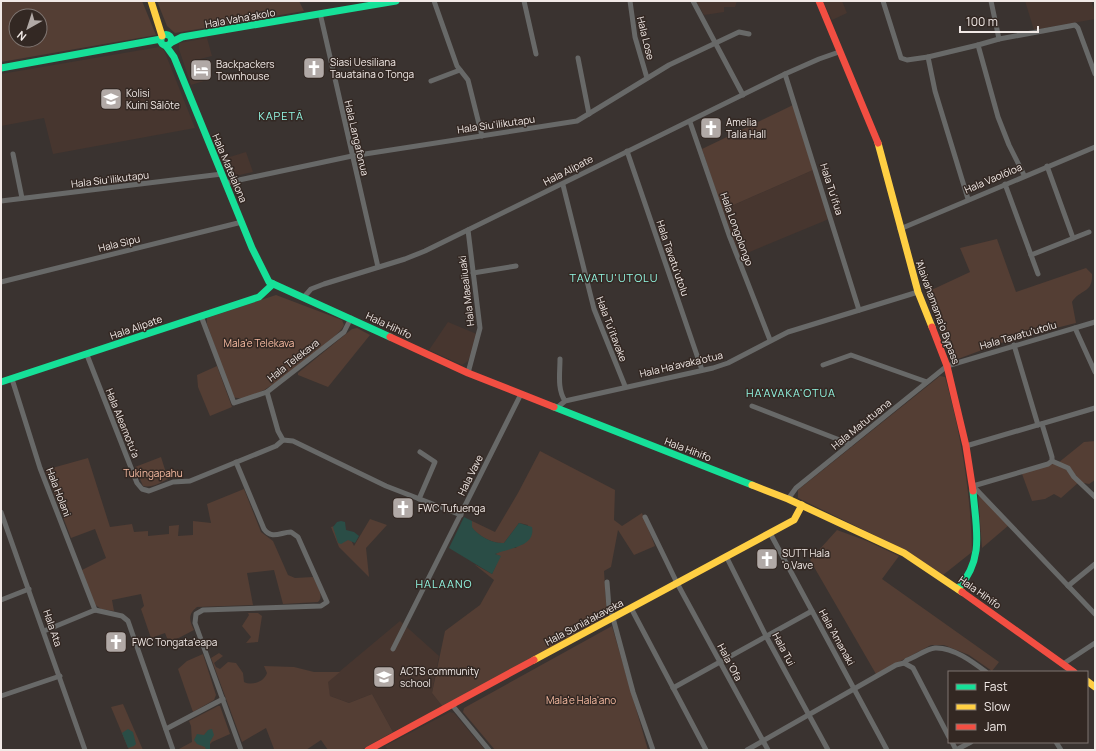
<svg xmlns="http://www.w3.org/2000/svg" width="1096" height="751" viewBox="0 0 1096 751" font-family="Manrope,sans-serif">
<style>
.built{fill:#47362f}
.green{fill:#543e34;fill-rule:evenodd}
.water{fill:#2a4d46}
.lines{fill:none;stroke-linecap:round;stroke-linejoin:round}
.street{stroke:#686968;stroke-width:5}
.fast{stroke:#16e098;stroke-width:7}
.slow{stroke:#ffcf43;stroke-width:7}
.jam{stroke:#f24e42;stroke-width:7}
.labels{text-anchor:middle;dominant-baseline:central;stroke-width:3;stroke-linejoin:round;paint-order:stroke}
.street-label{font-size:10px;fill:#f1e9e6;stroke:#332823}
.poi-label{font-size:10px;fill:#f1e9e6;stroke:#332823;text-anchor:start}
.park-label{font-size:10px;fill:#f7bba2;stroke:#332823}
.neighbourhood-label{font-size:11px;letter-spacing:1px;fill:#93f8e4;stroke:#332823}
</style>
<rect width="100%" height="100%" fill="#3a3330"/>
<g class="built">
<polygon points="696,1 737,1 735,7 724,7 724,12 704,15"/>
<polygon points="823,1 842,1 847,13 832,20"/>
<polygon points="1025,1 1091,1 1095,12 1095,19 1034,30"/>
<polygon points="207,38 212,56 200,59 207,80 191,85 179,49 179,43"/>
<polygon points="159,47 164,50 195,128 53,154 44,118 1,126 1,74"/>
<polygon points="246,152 253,172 231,177 223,159"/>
<polygon points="813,170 829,219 740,256 722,210"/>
<polygon points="448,322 479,335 468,361 462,365 429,350"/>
<polygon points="400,621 439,656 432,693 443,707 393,732 372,694 349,703 330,696 327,682"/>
<polygon points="450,712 454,713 485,750 388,750 385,746"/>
</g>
<g class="green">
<path d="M1,1h141l14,34 -155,27zM16,16h24v24h-24z"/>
<polygon points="157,1 299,1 304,11 175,33 167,26"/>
<polygon points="793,105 813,170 722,210 702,149"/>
<path d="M997,239l19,53 70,-24 6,6c1,20 -12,15 -20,28l4,21 -64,16 -57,21h-4l-26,-67 45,-21 -10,-24z"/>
<path d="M276,295l66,25 2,5c-5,13 -66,57 -80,65 -8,4 -24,12 -32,6l-25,-72v-6z"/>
<polygon points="357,328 370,335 328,387 298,375 298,373 352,329"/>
<polygon points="217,366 232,407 210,416 198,387 197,375"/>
<path d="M940,376l5,1c16,57 26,116 27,175l-29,23 -38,-25 -107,-52v-8z"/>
<polygon points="1095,441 1095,480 1089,484 1079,482 1061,498 1054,494 1045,499 1032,501 1022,474 1038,467 1058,463 1084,442"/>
<path d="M540,451l75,39 -1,30 8,6 20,-13 13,33 -21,9 -16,-25 -7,37 -7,4 3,46 -164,90 -11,-14 13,-62 35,-26 14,-25 -20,-16 18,10 8,-18 -5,-2 12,-6h9l12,-23 -9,-2 -15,20c-11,1 -26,-7 -33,-16l1,-6 23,11 23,-39z"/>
<path d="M161,457l7,22c-8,4 -16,9 -25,7l-8,-19z"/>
<path d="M88,458l22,69 22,-3 2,8 14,-1v5l21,-2v-8l10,-1 -1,11 15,-1v-14l18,2 -4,-19 37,-15 17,43 12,9 15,34 7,3 18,-1c3,7 12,19 5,25l-35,2 -9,-34 -27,3 6,32 -56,2c-9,7 -8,13 -3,23l-25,13 -4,-10 -14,5 -10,-29 3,-3 -3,-12 -29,6 2,11 -13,-2 -7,-5 -12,-34 24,-12 -11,-29 -24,9 -26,-68z"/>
<polygon points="981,495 1009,525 982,548 978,496"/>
<polygon points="370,519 387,525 366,548 369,577 339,547 331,527 343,524 354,546"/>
<polygon points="837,530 867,541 899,556 882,579 999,662 992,671 969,655 944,645 931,645 876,674 810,560"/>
<polygon points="248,613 258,613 262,616 258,642 246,643 251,637 242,626 249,615"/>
<polygon points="612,626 648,750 495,750 463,712 464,708"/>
<path d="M219,653l4,3 -9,7 2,4 4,2 8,-7 8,1 7,10 1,9c8,4 20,0 23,-9l-3,-7 30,1 20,5h26l-12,10 2,14 19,7 23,-9 21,38 -32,18h-33l-7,-10 -15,10h-34l2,-1 -8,-21 -24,14 -31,-84z"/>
<polygon points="203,654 216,695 214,700 193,712 178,669 187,661"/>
<polygon points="123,704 143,750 129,750 111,707"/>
<polygon points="218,706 220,706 230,734 212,742 210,744 210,750 177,750 192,742 191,726 189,721"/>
</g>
<g class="water">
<path d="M464,517l8,4v6c6,9 21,17 32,16l15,-20 13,4c4,20 -24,21 -37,27l6,2 -9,18 -43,-26z"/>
<polygon points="341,521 345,522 346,530 354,532 359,536 355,543 348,540 341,544 338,543 333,527 337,522"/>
<polygon points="128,729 133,732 136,744 134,746 128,748 122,733"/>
<polygon points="212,729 214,735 210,742 210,750 206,750 205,747 197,744 194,740 197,734 204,735 208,730"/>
</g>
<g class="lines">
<g class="street">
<polyline points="434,1 457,66 468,80 482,136"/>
<polyline points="524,1 536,54"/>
<polyline points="630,1 635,37 647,78"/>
<polyline points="693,1 743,95"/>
<polyline points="883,1 901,58 907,60 928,57"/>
<polyline points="991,1 999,39"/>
<polyline points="320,13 378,267"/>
<polyline points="578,58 589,114"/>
<polyline points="785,74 859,310"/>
<polyline points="431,81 460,70"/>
<polyline points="690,122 729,235 770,340"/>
<polyline points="627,151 702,370"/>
<polyline points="13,154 22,198"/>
<polyline points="1047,166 1073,238"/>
<polyline points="1024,175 1009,145 998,117 978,45 999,39 1075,25 1078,28 1095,74"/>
<polyline points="225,183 352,156 577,121 669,65 739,32 749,34"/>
<polyline points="1005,184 1038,274"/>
<polyline points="563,185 594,309 625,386"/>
<polyline points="968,199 935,91 928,57 978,45"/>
<polyline points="1,201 222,174"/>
<polyline points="900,229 1095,147"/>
<polyline points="1031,255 1089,232"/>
<polyline points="473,273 516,266"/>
<polyline points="1,282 242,222"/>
<polyline points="304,297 311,289 324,284 405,259 425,251 785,74 819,59 839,52"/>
<polyline points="201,316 234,403 267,392 344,332 351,318"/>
<polyline points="1075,328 1095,372"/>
<polyline points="1014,345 1038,425"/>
<polyline points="87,355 137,483 142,489 149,491 173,482 190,481 276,446 283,440"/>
<path d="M560,359c0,14 -3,30 5,42"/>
<polyline points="823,365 851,355 927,382"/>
<polyline points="468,373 480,328 468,230"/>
<polyline points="12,379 40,468 95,610"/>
<polyline points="267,392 278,431 283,440 293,441 386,486 461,515"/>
<polyline points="752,406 850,444"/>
<polyline points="558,407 565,401 713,368 728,363 788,332 918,292"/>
<polyline points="1042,424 1052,457 1052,461 1048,464 973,486 1095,614"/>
<polyline points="966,446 1095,408"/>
<polyline points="1052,461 1068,468 1074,477 1095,497"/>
<path d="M236,462l28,67c8,11 17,3 27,3l7,5 29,65 -6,4 -118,4 -7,4 -1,9 46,127"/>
<polyline points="419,499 435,462 420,452"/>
<polyline points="788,499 796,488 947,366 1095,322"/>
<polyline points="1,512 85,750"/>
<polyline points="645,517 677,583 768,750"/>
<polyline points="770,533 887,750"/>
<polyline points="726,556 767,638 828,750"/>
<polyline points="607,582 609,608 613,618 633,692 653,750"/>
<polyline points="1068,586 1095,564"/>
<polyline points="1,600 29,589"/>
<polyline points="631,608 706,750"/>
<polyline points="95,610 122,616 128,621 173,750"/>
<polyline points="44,631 95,610"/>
<polyline points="393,649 521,394"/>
<path d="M904,663l3,-3c9,-3 19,-11 28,-12 18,-1 38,14 51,24"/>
<polyline points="1063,664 1095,643"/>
<polyline points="673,688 812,611"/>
<polyline points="1,696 60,676"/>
<polyline points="452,705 489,750"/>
<polyline points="166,729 223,699"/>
<polyline points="952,742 956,750"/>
<polyline points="1056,742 1061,750"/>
<polyline points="747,750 896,665 904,663 913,668 949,737"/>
<polyline points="956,750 971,742"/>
</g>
<g class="fast">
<circle cx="166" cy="40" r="5.5"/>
<polyline points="172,42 182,37 396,1"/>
<polyline points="166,46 174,57 252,248 269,282 390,337"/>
<polyline points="1,68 161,39"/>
<polyline points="1,382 259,297 273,284"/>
<polyline points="554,407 752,485"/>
<path d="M958,589c27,-31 18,-60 15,-98"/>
</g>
<g class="slow">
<polyline points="151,1 162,36"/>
<polyline points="878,143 918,292 932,327"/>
<polyline points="752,485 788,499 904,553 962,592"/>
<polyline points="534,660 794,520 802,505"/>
<polyline points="1087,681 1095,687"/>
</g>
<g class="jam">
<polyline points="819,1 878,143"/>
<polyline points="932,327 947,366 966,446 973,491"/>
<polyline points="390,337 468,373 554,407"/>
<polyline points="962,592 1074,672"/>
<polyline points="368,750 534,660"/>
</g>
</g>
<defs>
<g id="church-square" transform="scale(1.15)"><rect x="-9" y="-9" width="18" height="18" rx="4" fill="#b1a9a6" stroke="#332823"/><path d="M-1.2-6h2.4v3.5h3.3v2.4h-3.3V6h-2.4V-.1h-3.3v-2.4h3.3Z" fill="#fff"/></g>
<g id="hotel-square" transform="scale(1.15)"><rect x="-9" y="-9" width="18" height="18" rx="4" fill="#b1a9a6" stroke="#332823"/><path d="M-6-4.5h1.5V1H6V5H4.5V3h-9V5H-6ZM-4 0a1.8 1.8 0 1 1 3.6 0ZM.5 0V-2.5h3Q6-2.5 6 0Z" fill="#fff"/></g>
<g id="school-square" transform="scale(1.15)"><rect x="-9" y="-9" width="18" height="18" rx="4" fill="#b1a9a6" stroke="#332823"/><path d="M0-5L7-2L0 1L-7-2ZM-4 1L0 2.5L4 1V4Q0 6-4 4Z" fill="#fff"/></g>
</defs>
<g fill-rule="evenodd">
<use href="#church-square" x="314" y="68"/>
<use href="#hotel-square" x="201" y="70"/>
<use href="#school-square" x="111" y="99"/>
<use href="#church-square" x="711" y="128"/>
<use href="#church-square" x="403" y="508"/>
<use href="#church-square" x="767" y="559"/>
<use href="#church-square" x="116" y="642"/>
<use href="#school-square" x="384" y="677"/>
</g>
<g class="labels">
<g class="street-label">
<text transform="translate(240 18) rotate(-10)">Hala Vaha'akolo</text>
<text transform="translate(646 38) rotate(76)">Hala Lose</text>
<text transform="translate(496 124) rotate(-8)">Hala Siu'ilikutapu</text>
<text transform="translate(357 138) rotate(77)">Hala Langafonua</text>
<text transform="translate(230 168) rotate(67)">Hala Mateialona</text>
<text transform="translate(568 170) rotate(-27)">Hala Alipate</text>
<text transform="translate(993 178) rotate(-23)">Hala Vaolōloa</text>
<text transform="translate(110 179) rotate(-7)">Hala Siu'ilikutapu</text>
<text transform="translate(832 189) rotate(72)">Hala Tu'ifua</text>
<text transform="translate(737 229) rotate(70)">Hala Longolongo</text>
<text transform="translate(119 243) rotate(-14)">Hala Sipu</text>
<text transform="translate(673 258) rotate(71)">Hala Tavatu'utolu</text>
<text transform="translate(466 291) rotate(-97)">Hala Maealiuaki</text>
<text transform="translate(938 312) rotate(70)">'Alaivahamama'o Bypass</text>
<text transform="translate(389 325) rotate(25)">Hala Hihifo</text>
<text transform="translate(136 327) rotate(-19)">Hala Alipate</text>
<text transform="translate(612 329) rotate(69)">Hala Tu'itavake</text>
<text transform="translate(1018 335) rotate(-16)">Hala Tavatu'utolu</text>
<text transform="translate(293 360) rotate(-38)">Hala Telekava</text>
<text transform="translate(681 364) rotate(-13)">Hala Ha'avaka'otua</text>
<text transform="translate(123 423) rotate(68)">Hala Aleamotu'a</text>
<text transform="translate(861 424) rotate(-39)">Hala Matutuana</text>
<text transform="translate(688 449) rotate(21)">Hala Hihifo</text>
<text transform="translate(470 475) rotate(-64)">Hala Vave</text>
<text transform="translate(59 492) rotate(69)">Hala Holani</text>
<text transform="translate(980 592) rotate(35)">Hala Hihifo</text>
<text transform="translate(584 622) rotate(-28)">Hala Sunia'akaveka</text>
<text transform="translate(53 628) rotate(71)">Hala Ata</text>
<text transform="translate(837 637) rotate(61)">Hala 'Amanaki</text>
<text transform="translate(784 649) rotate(62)">Hala Tui</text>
<text transform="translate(730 662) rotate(62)">Hala 'Ofa</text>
</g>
<g class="poi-label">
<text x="330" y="62">Siasi Uesiliana<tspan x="330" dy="12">Tauataina o Tonga</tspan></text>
<text x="216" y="64">Backpackers<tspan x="216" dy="12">Townhouse</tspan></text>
<text x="126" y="93">Kolisi<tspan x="126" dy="12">Kuini Sālōte</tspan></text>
<text x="726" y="122">Amelia<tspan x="726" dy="12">Talia Hall</tspan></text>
<text x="418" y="508">FWC Tufuenga</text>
<text x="782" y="553">SUTT Hala<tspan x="782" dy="12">'o Vave</tspan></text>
<text x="132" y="642">FWC Tongata'eapa</text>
<text x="400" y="671">ACTS community<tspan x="400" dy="12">school</tspan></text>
</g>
<g class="park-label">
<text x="259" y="343">Mala'e Telekava</text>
<text x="153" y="473">Tukingapahu</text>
<text x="581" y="700">Mala'e Hala'ano</text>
</g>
<g class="neighbourhood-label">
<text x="281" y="115">KAPETĀ</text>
<text x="614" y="277">TAVATU'UTOLU</text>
<text x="791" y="392">HA'AVAKA'OTUA</text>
<text x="444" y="583">HALAANO</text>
</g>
</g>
<rect width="1096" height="751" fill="none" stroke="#f1e9e6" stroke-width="4"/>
<rect x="948" y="671" width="140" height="72" fill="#332823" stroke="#7f7571"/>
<rect x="956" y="684" width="20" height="6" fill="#16e098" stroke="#7f7571"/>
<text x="984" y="691" font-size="12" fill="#f1e9e6">Fast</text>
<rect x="956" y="704" width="20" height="6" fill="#ffcf43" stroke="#7f7571"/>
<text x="984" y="711" font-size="12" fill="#f1e9e6">Slow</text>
<rect x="956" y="724" width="20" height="6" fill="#f24e42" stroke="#7f7571"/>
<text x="984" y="731" font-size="12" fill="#f1e9e6">Jam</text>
<g transform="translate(28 28) rotate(219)"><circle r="19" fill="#332823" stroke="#7f7571"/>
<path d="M0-3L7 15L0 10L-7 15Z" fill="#b1a9a6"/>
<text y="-6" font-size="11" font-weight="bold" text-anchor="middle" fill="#f1e9e6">N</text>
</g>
<path d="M960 26v6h78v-6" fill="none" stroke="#f1e9e6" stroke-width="2"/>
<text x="966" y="26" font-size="12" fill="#f1e9e6" stroke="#332823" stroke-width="3" paint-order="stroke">100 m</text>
</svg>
